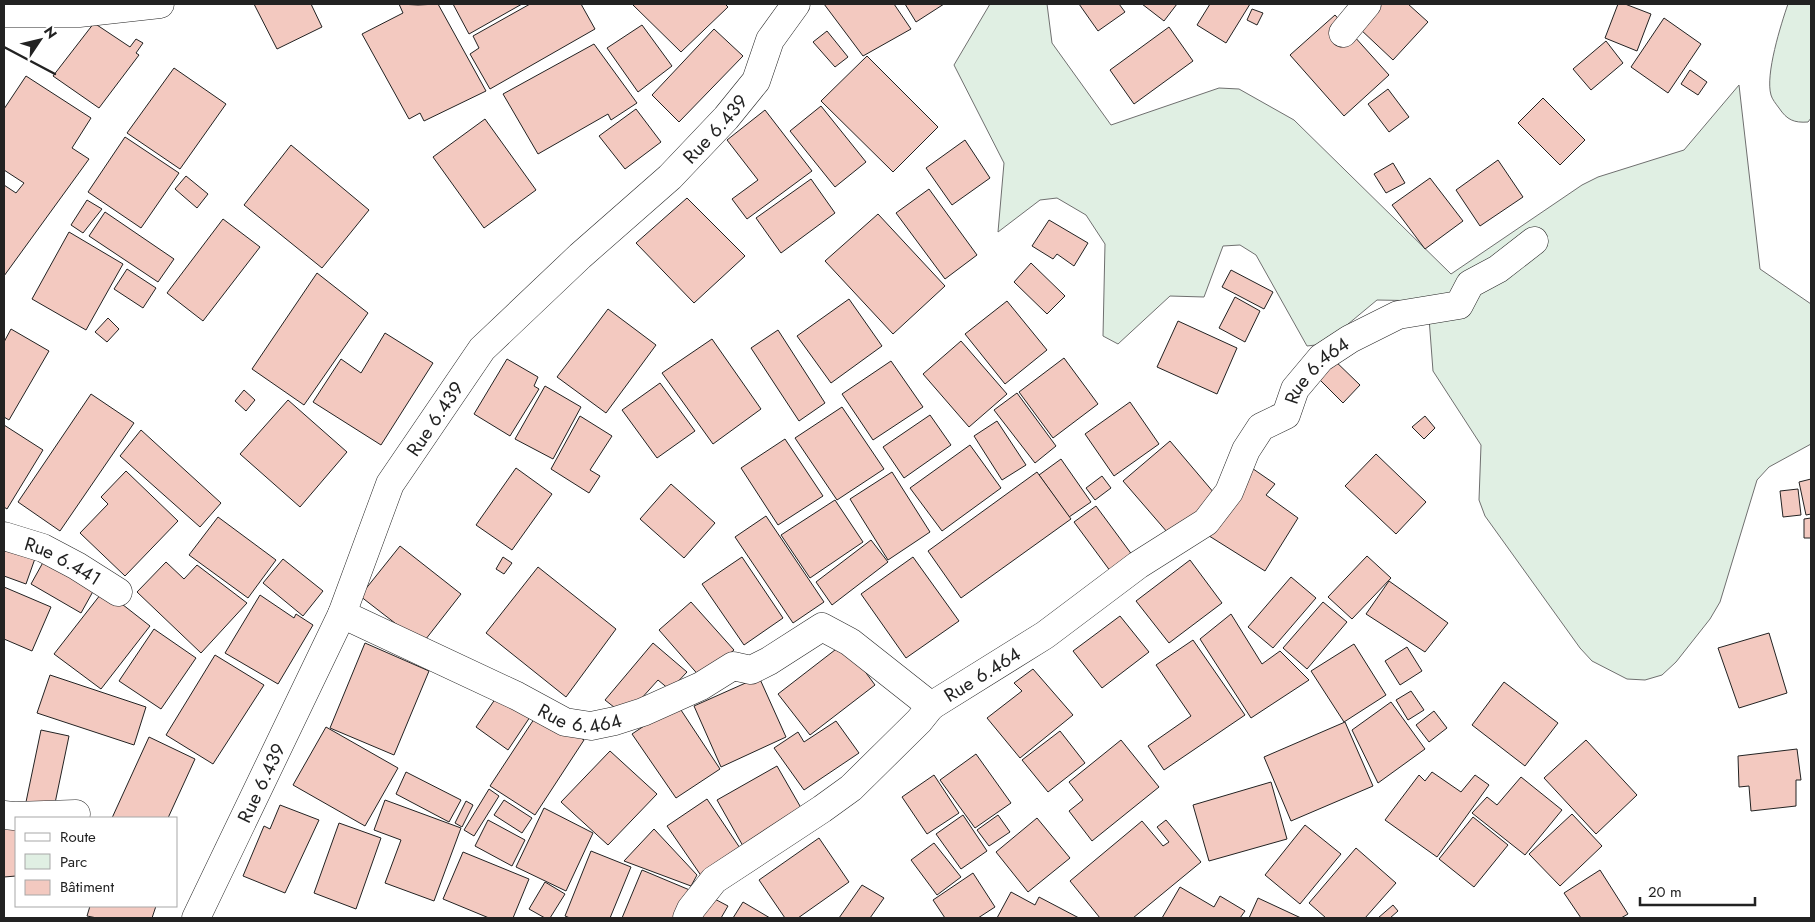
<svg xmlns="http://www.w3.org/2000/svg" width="1815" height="922" viewBox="0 0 1815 922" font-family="Jost,sans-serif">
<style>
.green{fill:#e0efe3;stroke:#6f6f6f}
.building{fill:#f3c9c0;stroke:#222}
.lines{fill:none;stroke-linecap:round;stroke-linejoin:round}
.minor-casing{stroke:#222;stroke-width:29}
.minor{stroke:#fff;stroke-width:28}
.wall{stroke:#222;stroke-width:2.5}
.labels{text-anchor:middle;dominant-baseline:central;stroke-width:4;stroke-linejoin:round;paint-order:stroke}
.street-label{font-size:19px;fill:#222;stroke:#fff}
</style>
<rect width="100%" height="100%" fill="#fff"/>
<g class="green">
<polygon points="990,4 1047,4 1052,43 1111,125 1219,88 1239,89 1294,120 1451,274 1582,185 1598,177 1684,150 1739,85 1760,269 1811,304 1811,444 1769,467 1757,480 1720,602 1710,619 1676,662 1662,675 1645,680 1627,679 1592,661 1580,648 1485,516 1479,500 1481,445 1433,371 1429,318 1431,301 1377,300 1324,344 1307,346 1256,255 1240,245 1223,246 1204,297 1170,296 1118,344 1103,336 1105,244 1086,215 1057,198 1040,200 998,232 1004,163 954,65"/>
<path d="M1788,4h23v114l-3,4c-14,1 -21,-2 -29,-14 -3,-4 -7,-9 -8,-13 -6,-20 10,-71 17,-91z"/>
</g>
<g class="building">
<polygon points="254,4 311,4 322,27 277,49"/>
<polygon points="399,4 418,5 438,4 486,91 424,121 420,113 409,119 362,34 403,13"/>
<polygon points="453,4 522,4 469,34"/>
<polygon points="530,4 581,4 595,29 490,89 470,54 479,48 473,36"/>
<polygon points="632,4 725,4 728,7 681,52"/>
<polygon points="824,4 894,4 911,29 863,56"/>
<polygon points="905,4 944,4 916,22"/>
<polygon points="1079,4 1119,4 1125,12 1098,31"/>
<polygon points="1142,4 1177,4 1164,21"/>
<polygon points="1210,4 1250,4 1226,43 1197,25"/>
<polygon points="1351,4 1408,4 1428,22 1393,60 1343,13"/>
<polygon points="1618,4 1625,4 1651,14 1637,51 1605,38"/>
<polygon points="1252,9 1263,13 1257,25 1247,20"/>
<polygon points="1335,15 1389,75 1344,116 1290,55"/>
<polygon points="1664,18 1701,44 1668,93 1631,67"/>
<polygon points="94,23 130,47 136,39 143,43 136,53 139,55 99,108 53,76"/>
<polygon points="642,25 672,66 638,92 607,48"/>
<polygon points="1169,27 1193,61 1134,104 1110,70"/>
<polygon points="714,29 743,56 679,122 652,95"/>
<polygon points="827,31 848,57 835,67 813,42"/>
<polygon points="1606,41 1623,63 1591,90 1573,69"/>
<polygon points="594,44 637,103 611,120 608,114 538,154 503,94"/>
<polygon points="867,56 938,127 893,172 821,101"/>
<polygon points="174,68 226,104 180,169 127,133"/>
<polygon points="1690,70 1707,82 1698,95 1681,84"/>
<polygon points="26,76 91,118 72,148 89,159 4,276 4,185 16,193 24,183 4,170 4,109"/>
<polygon points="1388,89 1409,117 1389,132 1368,104"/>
<polygon points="1543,98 1585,140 1560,165 1518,123"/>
<polygon points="821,106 866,162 835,187 790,131"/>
<polygon points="636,109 661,142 625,169 599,136"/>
<polygon points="765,110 812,171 747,219 732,199 758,180 727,140"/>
<polygon points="485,119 536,190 484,228 433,157"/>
<polygon points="125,137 179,173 141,228 88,192"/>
<polygon points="965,140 990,178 952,205 926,168"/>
<polygon points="291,145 369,210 322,268 244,205"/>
<polygon points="1498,160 1523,197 1480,226 1456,190"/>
<polygon points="1393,163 1405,183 1386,193 1374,174"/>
<polygon points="186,176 208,194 197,208 175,189"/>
<polygon points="1430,178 1463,221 1425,249 1392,205"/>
<polygon points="811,179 835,213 781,253 756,218"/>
<polygon points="929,189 977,255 945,279 896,213"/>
<polygon points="687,198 745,256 694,303 636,243"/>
<polygon points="87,200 102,209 83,233 71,225"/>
<polygon points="105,212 174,259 158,282 89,236"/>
<polygon points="878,214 945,286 893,334 825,261"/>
<polygon points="223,219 260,247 203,321 167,293"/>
<polygon points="1049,220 1088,243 1074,266 1057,254 1053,259 1032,246"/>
<polygon points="69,232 123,264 86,330 32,299"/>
<polygon points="1031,263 1065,296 1047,314 1014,282"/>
<polygon points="127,269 156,288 143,308 114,289"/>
<polygon points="1231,270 1273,292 1264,309 1222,287"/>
<polygon points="317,273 368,313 304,405 252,369"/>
<polygon points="1235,297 1260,311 1245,342 1219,328"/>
<polygon points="849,299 882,346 831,383 797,336"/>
<polygon points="1007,301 1047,350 1005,384 965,334"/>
<polygon points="608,309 656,345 606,413 557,377"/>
<polygon points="108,318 119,329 107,342 95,332"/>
<polygon points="1178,321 1237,348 1217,394 1157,367"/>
<polygon points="11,329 49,351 9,420 4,417 4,342"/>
<polygon points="778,330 825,403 799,421 751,348"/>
<polygon points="385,333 433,363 381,445 313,402 341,359 361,373"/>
<polygon points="712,339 761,409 713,444 662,373"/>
<polygon points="961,341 1007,394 969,427 923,374"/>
<polygon points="1331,357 1360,385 1343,403 1314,374"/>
<polygon points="1064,358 1098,404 1053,438 1019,392"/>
<polygon points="507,359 538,377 534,386 539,389 510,436 474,414"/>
<polygon points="891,361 923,407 873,440 842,394"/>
<polygon points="660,383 695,431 657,458 622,410"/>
<polygon points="545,386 581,407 553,459 515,439"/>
<polygon points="244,390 255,400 246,411 235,401"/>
<polygon points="1017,393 1056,446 1035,463 994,410"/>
<polygon points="91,394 134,423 60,531 18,502"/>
<polygon points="288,400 347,452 300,507 240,454"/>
<polygon points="1130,402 1159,444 1114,476 1085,434"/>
<polygon points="842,407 884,469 837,500 795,438"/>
<polygon points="930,415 951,445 904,478 883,447"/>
<polygon points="580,416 612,436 590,470 600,476 589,493 551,469"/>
<polygon points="1425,416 1435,428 1424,439 1412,427"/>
<polygon points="997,421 1026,465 1002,480 974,436"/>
<polygon points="4,425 43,450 7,509 4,507"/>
<polygon points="141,430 221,503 200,527 120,456"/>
<polygon points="785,439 823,496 778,525 741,468"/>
<polygon points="1170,441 1220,500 1174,540 1123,481"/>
<polygon points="970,445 1001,488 942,531 910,488"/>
<polygon points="1376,454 1426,502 1396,534 1345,486"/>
<polygon points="1061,459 1091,502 1069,517 1039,475"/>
<polygon points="1246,464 1275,484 1266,495 1298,518 1265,571 1206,534"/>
<polygon points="516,468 552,494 512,550 476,525"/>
<polygon points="126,471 178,521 125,576 80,533 108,504 101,497"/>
<polygon points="892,472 930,532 888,560 850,499"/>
<polygon points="1037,472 1071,519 961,598 928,551"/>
<polygon points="1102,476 1111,488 1095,500 1086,488"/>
<polygon points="1811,479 1811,514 1806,515 1799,482"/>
<polygon points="671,484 715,523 684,558 640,519"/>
<polygon points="1798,489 1801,515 1783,517 1780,491"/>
<polygon points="835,500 863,542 810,578 781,535"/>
<polygon points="1096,506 1144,571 1122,587 1074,522"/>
<polygon points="766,516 824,602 793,623 735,537"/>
<polygon points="218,517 276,560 248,598 189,555"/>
<polygon points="1811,518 1811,538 1804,538 1804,519"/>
<polygon points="9,539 38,550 26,584 4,576 4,554"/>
<polygon points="871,540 888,562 832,605 816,582"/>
<polygon points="400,546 461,594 422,644 360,596"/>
<polygon points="1367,556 1391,578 1352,619 1328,597"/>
<polygon points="46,557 96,586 81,613 31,584"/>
<polygon points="503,557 512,563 504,574 496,569"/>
<polygon points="742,557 783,618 744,645 702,584"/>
<polygon points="913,557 959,621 906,658 861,594"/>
<polygon points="283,559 323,591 303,616 263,583"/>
<polygon points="1190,560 1222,603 1169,643 1136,601"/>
<polygon points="166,562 184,579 197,565 247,603 201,653 137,592"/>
<polygon points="538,567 616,629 566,697 486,633"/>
<polygon points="1291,577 1316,598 1273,648 1248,627"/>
<polygon points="1389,581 1448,623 1425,652 1366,614"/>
<polygon points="4,587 51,607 32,651 4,639"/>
<polygon points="104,590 150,626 101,689 54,654"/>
<polygon points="260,595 294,618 296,614 313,625 278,684 225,653"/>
<polygon points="691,602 734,650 701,678 659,630"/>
<polygon points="1323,602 1347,622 1307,669 1283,648"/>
<polygon points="1231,614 1262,664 1280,651 1309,680 1251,718 1200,639"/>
<polygon points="1120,616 1149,652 1102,688 1073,651"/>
<polygon points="154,629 196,658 161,709 119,681"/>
<polygon points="1769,633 1787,693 1739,708 1718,648"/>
<polygon points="1193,640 1245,715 1164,770 1148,746 1191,716 1156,665"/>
<polygon points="365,643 429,671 394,755 330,728"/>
<polygon points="653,643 687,672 670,690 658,680 640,700 624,715 605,700"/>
<polygon points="844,643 875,685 810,735 778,694"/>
<polygon points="1354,644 1386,695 1344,722 1311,671"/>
<polygon points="1407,647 1422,671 1400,685 1385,661"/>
<polygon points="215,655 264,685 213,764 166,735"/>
<polygon points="1033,669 1073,715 1020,758 987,718 1022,691 1014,683"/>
<polygon points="50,675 146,707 134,745 37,713"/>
<polygon points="759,677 786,737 721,767 694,706"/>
<polygon points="1504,682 1558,723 1525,766 1472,725"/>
<polygon points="1411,691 1424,710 1408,720 1396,700"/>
<polygon points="500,692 532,714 508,750 476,727"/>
<polygon points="1391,702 1425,749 1378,783 1352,730"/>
<polygon points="677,704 720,769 676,798 632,734"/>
<polygon points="540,710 584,740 535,815 490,786"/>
<polygon points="1434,711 1447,728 1429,742 1416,725"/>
<polygon points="836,721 859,753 804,790 774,748 798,732 804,742"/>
<polygon points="1345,722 1373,786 1291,821 1264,757"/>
<polygon points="326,727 398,768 365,826 293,785"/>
<polygon points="41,730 69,736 54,808 26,802"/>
<polygon points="1060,731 1085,763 1048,792 1022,760"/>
<polygon points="149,737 195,759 168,818 112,818"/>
<polygon points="1121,740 1159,787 1092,841 1069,811 1083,800 1069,782"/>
<polygon points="1586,740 1637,795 1596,834 1544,778"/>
<polygon points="1797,749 1801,780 1796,780 1796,806 1751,811 1749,786 1739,787 1738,756"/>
<polygon points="610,751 657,794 608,845 561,802"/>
<polygon points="976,754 1011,803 975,828 940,780"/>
<polygon points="777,766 804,813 743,846 717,800"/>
<polygon points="406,772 461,800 449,822 396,794"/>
<polygon points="1432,772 1461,792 1475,775 1489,785 1437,857 1385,820 1419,775 1425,781"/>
<polygon points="934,775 959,813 927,834 902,797"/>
<polygon points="1521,777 1562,810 1525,855 1472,813 1487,797 1497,805"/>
<polygon points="1271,782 1287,839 1209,861 1193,805"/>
<polygon points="489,789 499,796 474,836 464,830"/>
<polygon points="707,799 742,851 702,877 667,826"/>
<polygon points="385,800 461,828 434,901 385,883 401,840 374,830"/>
<polygon points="504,800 532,818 522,833 494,815"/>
<polygon points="466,801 473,805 462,827 455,823"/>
<polygon points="280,805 319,820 285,893 243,876 264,826 270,829"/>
<polygon points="544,808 593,833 566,891 516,867"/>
<polygon points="1572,814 1602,846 1560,886 1529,854"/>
<polygon points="963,815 987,851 961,869 936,834"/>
<polygon points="998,815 1010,832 989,846 977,830"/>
<polygon points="1473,817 1508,845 1474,887 1439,859"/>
<polygon points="1037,818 1070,858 1028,892 996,852"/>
<polygon points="488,820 525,840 512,866 475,846"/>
<polygon points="1166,820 1201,862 1133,918 1100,918 1070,881 1142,821 1163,846 1169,842 1157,827"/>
<polygon points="339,823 381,838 356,909 314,893"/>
<polygon points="16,824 16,876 4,877 4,825"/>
<polygon points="1305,825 1341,854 1300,904 1265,875"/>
<polygon points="654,829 697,875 691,886 624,861"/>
<polygon points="819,838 849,882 798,918 785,918 759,880"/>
<polygon points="934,843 961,877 937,895 911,860"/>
<polygon points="1356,848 1396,883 1365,918 1326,918 1309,903"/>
<polygon points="591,851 631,867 610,918 570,918 565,916"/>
<polygon points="463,852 529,879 513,918 489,918 443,899"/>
<polygon points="642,870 692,891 681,918 622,918"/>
<polygon points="1600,870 1628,914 1621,918 1581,918 1564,893"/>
<polygon points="973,873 995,907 978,918 945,918 933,900"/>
<polygon points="545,882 565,894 550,918 545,918 529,909"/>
<polygon points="862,885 884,898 870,918 839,918"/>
<polygon points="1180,887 1214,907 1220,896 1245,911 1240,918 1162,918"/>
<polygon points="1011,892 1035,905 1039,897 1079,918 997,918"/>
<polygon points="709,896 728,906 721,918 698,918"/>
<polygon points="1258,898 1301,918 1249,918"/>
<polygon points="743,902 770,918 733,918"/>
<polygon points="1393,905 1398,911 1390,918 1378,918"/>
<polygon points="90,906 156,906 152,918 97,918 87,916"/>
</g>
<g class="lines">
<g class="minor-casing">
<g id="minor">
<polyline points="4,13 79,13 160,4"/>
<polyline points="1343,33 1367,4"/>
<path id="s1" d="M4,536l39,12 34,18 41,26"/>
<path id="s2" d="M342,614l175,82 48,26 26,4 24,-5 28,-9 58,-26 32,-20 18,4 18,-9 53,-34 28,15 81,64 114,-71 93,-70 68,-43 23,-30 17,-42 15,-23 25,-12 9,-26 26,-31 29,-19 48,-24 61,-10 11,-21 28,-15 36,-28"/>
<polyline points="4,815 14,816 76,814"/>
<path id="s3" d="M196,918l146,-304 48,-130 92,-135 98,-93 90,-79 56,-59 30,-37 14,-41 26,-36"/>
<polyline points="687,918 691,909 714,880 822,809 851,788 919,721 931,706"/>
</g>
</g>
<use href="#minor" class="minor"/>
<polyline class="wall" points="4,47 55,74"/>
</g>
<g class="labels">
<g class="street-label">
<text stroke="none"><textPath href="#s3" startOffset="960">Rue 6.439</textPath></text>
<text stroke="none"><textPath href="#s2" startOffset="1191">Rue 6.464</textPath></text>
<text stroke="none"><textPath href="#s3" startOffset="555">Rue 6.439</textPath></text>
<text stroke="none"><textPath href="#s1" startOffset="64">Rue 6.441</textPath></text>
<text stroke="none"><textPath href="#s2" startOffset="726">Rue 6.464</textPath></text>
<text stroke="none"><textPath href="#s2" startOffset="262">Rue 6.464</textPath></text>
<text stroke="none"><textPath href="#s3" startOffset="150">Rue 6.439</textPath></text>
</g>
</g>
<rect width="1815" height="922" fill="none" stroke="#222222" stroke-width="10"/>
<rect x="15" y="817" width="162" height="90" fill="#ffffff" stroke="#a7a7a7"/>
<rect x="25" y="833" width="25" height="8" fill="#ffffff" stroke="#a7a7a7"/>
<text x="60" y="842" font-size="15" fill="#222222">Route</text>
<rect x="25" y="854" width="25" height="15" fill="#e0efe3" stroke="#a7a7a7"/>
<text x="60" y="867" font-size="15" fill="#222222">Parc</text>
<rect x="25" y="880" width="25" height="15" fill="#f3c9c0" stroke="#a7a7a7"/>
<text x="60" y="892" font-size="15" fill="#222222">Bâtiment</text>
<g transform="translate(40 40) rotate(55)" stroke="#ffffff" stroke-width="4" paint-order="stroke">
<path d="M0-4L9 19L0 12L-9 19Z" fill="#222222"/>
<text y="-8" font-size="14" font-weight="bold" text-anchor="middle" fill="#222222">N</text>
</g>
<path d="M1640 897v8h115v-8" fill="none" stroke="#222222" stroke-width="2.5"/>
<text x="1648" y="897" font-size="15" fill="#222222" stroke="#ffffff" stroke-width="4" paint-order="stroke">20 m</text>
</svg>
